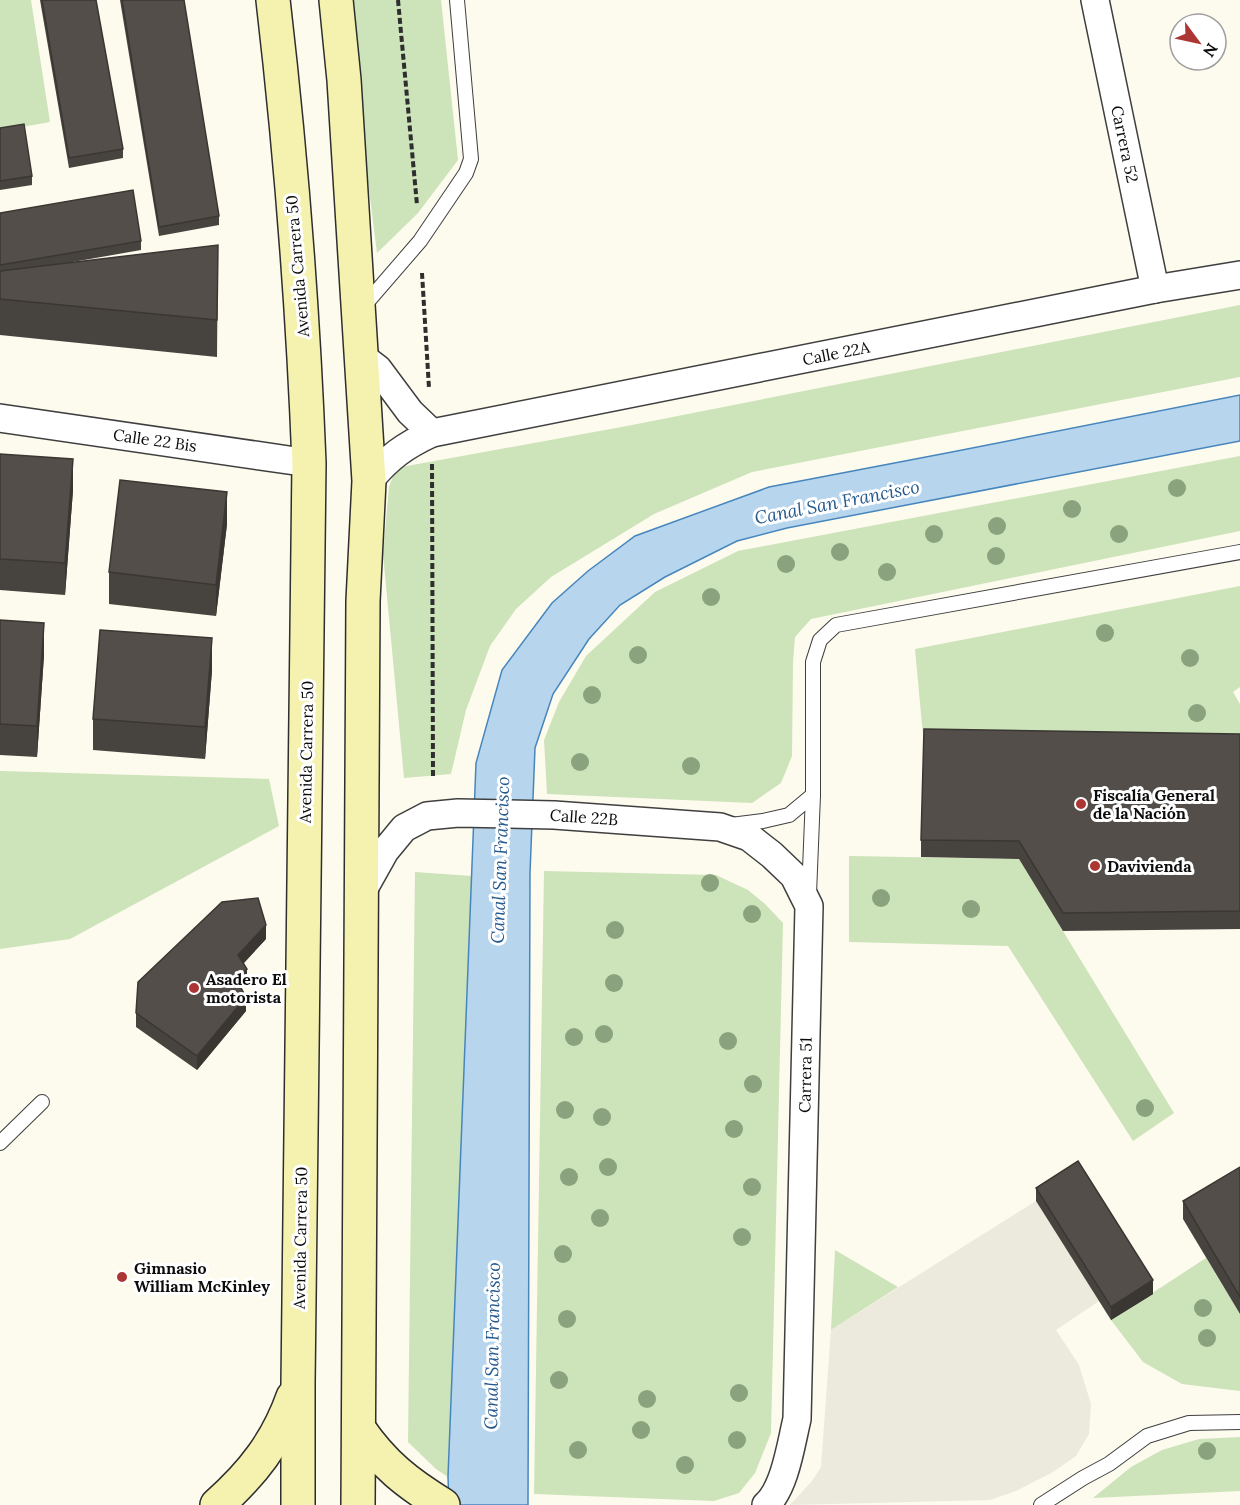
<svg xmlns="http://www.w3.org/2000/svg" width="1240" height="1505" viewBox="0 0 1240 1505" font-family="Lora,serif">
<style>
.green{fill:#cde3ba}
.plaza{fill:#ece9dd}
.water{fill:#b7d6ee;stroke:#4786bd;stroke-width:1.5}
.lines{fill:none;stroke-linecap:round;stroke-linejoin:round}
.service-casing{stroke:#3f3f3f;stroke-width:16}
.minor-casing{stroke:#3f3f3f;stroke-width:30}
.secondary-casing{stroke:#2e2e2e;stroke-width:36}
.path{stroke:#2e2e2e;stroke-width:4;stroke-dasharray:6 3;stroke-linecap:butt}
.service{stroke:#fff;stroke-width:14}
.minor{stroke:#fff;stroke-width:27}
.secondary{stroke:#f5f2af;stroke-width:33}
.tree{fill:#8aa37e}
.wall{fill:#47433f}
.shaded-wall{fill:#3a3733}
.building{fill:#534e49;stroke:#3a3733;stroke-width:1.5}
.poi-dot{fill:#ab3634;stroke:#fff;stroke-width:2}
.labels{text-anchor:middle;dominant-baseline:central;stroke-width:6;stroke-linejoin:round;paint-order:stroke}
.street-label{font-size:16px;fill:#0c0c0c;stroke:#fff}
.poi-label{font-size:16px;font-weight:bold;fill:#0c0c0c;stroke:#fff;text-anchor:start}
.water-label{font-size:18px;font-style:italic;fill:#24598e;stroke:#fff}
</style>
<rect width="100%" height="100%" fill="#fdfbed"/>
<g class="green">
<polygon points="0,0 31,0 50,122 0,131"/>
<polygon points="345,0 441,0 458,160 418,213 377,253"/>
<polygon points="1240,305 1240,377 752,472 654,514 551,577 516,609 490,646 466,710 451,774 404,778 383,554 389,487 396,468 627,426"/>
<polygon points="1240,456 1240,531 811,619 795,637 793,662 792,756 781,783 752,803 547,794 544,740 559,702 586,656 655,592 738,551"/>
<polygon points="1240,586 1240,687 1233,692 1240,704 1240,751 924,746 915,649"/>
<polygon points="0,771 269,779 279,826 70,939 0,949"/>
<polygon points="849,856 1019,859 1174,1113 1133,1141 1008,946 849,942"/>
<polygon points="544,871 716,875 748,890 765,904 783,923 771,1433 755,1473 739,1493 714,1501 534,1494"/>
<polygon points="415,872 472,876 448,1477 436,1469 408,1442"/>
<polygon points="835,1250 898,1287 831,1330"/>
<polygon points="1206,1258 1240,1314 1240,1391 1182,1384 1143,1362 1111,1320"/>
<polygon points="1240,1437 1240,1491 1093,1498 1131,1467 1162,1450 1199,1439"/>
</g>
<polygon class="plaza" points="1036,1201 1099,1301 1056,1330 1079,1365 1091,1404 1089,1434 1076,1456 1053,1472 1016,1491 990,1500 790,1505 812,1481 821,1467 831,1330"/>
<polygon class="water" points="1240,395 1240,441 787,528 737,541 665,577 620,605 589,639 553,694 535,748 530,873 528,1505 449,1505 448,1477 476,763 502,670 552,603 588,571 635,536 769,487 952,452"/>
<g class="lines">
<g class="service-casing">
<g id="service">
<polyline points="363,307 420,241 466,173 471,159 457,0"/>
<polyline points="731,825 763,821 789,815 813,795"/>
<polyline points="809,894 813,795 813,662 820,640 836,625 1240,552"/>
<polyline points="0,1143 42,1102"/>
<polyline points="1041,1505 1083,1478 1109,1464 1147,1436 1189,1423 1240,1422"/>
</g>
</g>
<g class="minor-casing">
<g id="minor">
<polyline points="1095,0 1155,289"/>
<polyline points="361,356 378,369 410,412 432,433"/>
<polyline points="0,418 309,463"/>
<path d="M369,481c20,-24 35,-35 63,-48l723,-144 85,-14"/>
<path d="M362,892l23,-41 19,-23 23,-12 31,-3 96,2 166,12 29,10 23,18 22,21 15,30 -12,513c-6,25 -12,69 -31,86"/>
</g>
</g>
<g class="secondary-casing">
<g id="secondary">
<path d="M273,0c18,154 30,309 36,463l-11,921v121"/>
<polyline points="336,0 344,80 369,481 363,601 358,1505"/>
<path d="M359,1429c24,35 48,54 84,76"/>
<path d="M217,1505c36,-32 60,-63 76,-108"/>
</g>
</g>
<g class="path">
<polyline points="398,0 417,205"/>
<polyline points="422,273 429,388"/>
<polyline points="432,464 433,776"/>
</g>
<use href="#service" class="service"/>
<use href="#minor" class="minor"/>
<use href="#secondary" class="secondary"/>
</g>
<g class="tree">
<circle cx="1177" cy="488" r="9"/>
<circle cx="1072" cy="509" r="9"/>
<circle cx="997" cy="526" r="9"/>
<circle cx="934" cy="534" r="9"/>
<circle cx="1119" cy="534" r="9"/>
<circle cx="840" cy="552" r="9"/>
<circle cx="996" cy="556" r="9"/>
<circle cx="786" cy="564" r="9"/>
<circle cx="887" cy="572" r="9"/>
<circle cx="711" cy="597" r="9"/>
<circle cx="1105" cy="633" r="9"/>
<circle cx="638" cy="655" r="9"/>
<circle cx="1190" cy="658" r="9"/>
<circle cx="592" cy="695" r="9"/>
<circle cx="1197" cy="713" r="9"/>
<circle cx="580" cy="762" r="9"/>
<circle cx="691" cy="766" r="9"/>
<circle cx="710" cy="883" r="9"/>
<circle cx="881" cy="898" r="9"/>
<circle cx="971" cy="909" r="9"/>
<circle cx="752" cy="914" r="9"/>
<circle cx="615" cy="930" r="9"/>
<circle cx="614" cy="983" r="9"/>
<circle cx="604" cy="1034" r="9"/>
<circle cx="574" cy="1037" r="9"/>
<circle cx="728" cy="1041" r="9"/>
<circle cx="753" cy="1084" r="9"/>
<circle cx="1145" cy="1108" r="9"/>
<circle cx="565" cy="1110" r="9"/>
<circle cx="602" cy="1117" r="9"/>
<circle cx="734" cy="1129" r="9"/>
<circle cx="608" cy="1167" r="9"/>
<circle cx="569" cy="1177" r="9"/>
<circle cx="752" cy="1187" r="9"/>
<circle cx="600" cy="1218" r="9"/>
<circle cx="742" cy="1237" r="9"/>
<circle cx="563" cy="1254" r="9"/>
<circle cx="1203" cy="1308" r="9"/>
<circle cx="567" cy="1319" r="9"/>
<circle cx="1207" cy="1338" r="9"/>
<circle cx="559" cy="1380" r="9"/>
<circle cx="739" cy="1393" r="9"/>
<circle cx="647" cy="1399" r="9"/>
<circle cx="641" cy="1430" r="9"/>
<circle cx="737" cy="1440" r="9"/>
<circle cx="578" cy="1450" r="9"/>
<circle cx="1207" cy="1451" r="9"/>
<circle cx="685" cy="1465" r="9"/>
</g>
<g class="wall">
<polygon points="40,0 96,0 123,149 123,158 69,168"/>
<polygon points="120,0 184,0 219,216 219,225 159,236"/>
<polygon points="0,128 32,176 32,185 0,190"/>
<polygon points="0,213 141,241 141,250 67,263 218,245 217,357 0,335"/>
<polygon points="0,454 73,490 65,595 0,590"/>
<polygon points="227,524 216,616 109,604 109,572"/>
<polygon points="0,620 44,655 37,757 0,755"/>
<polygon points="212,670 205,759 93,750 93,719"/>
<polygon points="1240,734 1240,929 1063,931 1019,859 921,857 921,840"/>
<polygon points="266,939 244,963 247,982 241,988 246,1011 197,1070 136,1027 136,1013"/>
<polygon points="1240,1167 1240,1314 1183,1219 1183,1201"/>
<polygon points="1036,1188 1153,1294 1111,1320 1036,1201"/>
</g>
<g class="shaded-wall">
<polygon points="73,459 73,490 65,595 65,563"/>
<polygon points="227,492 227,524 216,616 216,585"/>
<polygon points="44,623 44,655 37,757 37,726"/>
<polygon points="212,638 212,670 205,759 205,727"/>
<polygon points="266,925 266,939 238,969 238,955"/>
<polygon points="247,969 247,982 236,993 236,979"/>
<polygon points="246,997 246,1011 197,1070 197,1056"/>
<polygon points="1153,1280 1153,1294 1111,1320 1111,1307"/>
</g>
<g class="building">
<polygon points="42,0 96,0 123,149 69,158"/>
<polygon points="122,0 184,0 219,216 159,227"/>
<polygon points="24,124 32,176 0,181 0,128"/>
<polygon points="133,190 141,241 0,265 0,213"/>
<polygon points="218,245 217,320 0,299 0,271"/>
<polygon points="0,454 73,459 65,563 0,559"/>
<polygon points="120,480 227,492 216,585 109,572"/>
<polygon points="0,620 44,623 37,726 0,724"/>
<polygon points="100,630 212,638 205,727 93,719"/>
<polygon points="924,729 1240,734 1240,911 1063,913 1019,841 921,840"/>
<polygon points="258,898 266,925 238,955 247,969 236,979 246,997 197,1056 136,1013 138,982 222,902"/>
<polygon points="1078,1161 1153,1280 1111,1307 1036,1188"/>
<polygon points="1240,1167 1240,1297 1183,1201"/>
</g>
<g class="poi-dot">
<circle cx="1081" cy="804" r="6"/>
<circle cx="1095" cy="866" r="6"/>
<circle cx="194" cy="988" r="6"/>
<circle cx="122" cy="1277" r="6"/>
</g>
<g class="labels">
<g class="street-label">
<text transform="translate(1125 144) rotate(78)">Carrera 52</text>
<text transform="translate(297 266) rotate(-95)">Avenida Carrera 50</text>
<text transform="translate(836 353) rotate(-11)">Calle 22A</text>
<text transform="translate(155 440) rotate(8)">Calle 22 Bis</text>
<text transform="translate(306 752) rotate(-89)">Avenida Carrera 50</text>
<text transform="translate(584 817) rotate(4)">Calle 22B</text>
<text transform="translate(805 1075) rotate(-89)">Carrera 51</text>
<text transform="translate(300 1238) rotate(-89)">Avenida Carrera 50</text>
</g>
<g class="poi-label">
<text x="1093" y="795">Fiscalía General<tspan x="1093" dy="18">de la Nación</tspan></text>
<text x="1107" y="866">Davivienda</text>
<text x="206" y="979">Asadero El<tspan x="206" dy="18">motorista</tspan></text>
<text x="134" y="1268">Gimnasio<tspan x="134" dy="18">William McKinley</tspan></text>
</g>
<g class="water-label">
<text transform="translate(837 502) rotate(-11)">Canal San Francisco</text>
<text transform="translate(500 860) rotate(-88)">Canal San Francisco</text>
<text transform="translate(492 1346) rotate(-89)">Canal San Francisco</text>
</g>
</g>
<g transform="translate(1198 42) rotate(123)"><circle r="28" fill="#ffffff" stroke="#9e9e9e" stroke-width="1.5"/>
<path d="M0-4.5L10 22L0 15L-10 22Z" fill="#ab3634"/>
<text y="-9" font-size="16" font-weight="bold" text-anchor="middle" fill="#0c0c0c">N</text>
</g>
</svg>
